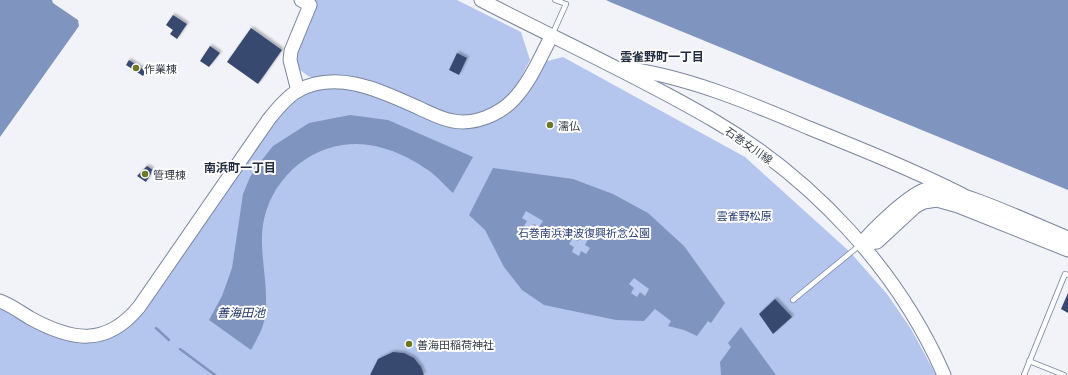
<svg xmlns="http://www.w3.org/2000/svg" width="1068" height="375" viewBox="0 0 1068 375" font-family="'Open Sans','Noto Sans JP',sans-serif">
<style>
.green{fill:#b4c6ee}
.water{fill:#8094c0;fill-rule:evenodd}
.lines{fill:none;stroke-linecap:round;stroke-linejoin:round}
.stream{stroke:#8094c0;stroke-width:2.5}
.building{fill:#384970;filter:url(#shadow)}
.lane-casing{stroke:#79859f;stroke-width:6}
.secondary-casing{stroke:#79859f;stroke-width:15}
.lane{stroke:#fff;stroke-width:4.5}
.secondary{stroke:#fff;stroke-width:13}
.poi-dot{fill:#6b7926;stroke:#fff;stroke-width:1.5}
.labels{text-anchor:middle;dominant-baseline:central;stroke-width:4;stroke-linejoin:round;paint-order:stroke}
.poi-label{font-size:11px;fill:#373d48;stroke:#fff;text-anchor:start}
.street-label{font-size:11px;fill:#373d48;stroke:#fff}
.park-label{font-size:11px;fill:#283e76;stroke:#fff}
.neighbourhood-label{font-size:12px;font-weight:bold;fill:#232d42;stroke:#fff}
.water-label{font-size:12px;font-style:italic;fill:#1e336a;stroke:#fff}
</style>
<defs>
<filter id="shadow"><feDropShadow dx="2" dy="-2" stdDeviation="1" flood-color="#0004"/></filter>
</defs>
<rect width="100%" height="100%" fill="#f1f3f9"/>
<g class="green">
<polygon points="314,0 457,0 521,32 530,60 512,95 485,115 456,116 308,76 300,70 294,56 317,2"/>
<polygon points="563,57 745,157 850,252 887,294 911,329 936,375 0,375 0,306 42,329 112,336 127,328 145,310 272,122 285,108 309,90 327,86 361,87 438,119 489,119 540,63"/>
</g>
<g class="water">
<polygon points="0,0 52,0 53,3 78,20 79,26 0,137"/>
<polygon points="606,0 1068,0 1068,190 610,2"/>
<path d="M350,115l38,5 85,37 -20,36c-8,-7 -16,-17 -25,-23 -24,-17 -56,-30 -85,-25 -44,6 -79,45 -81,90 -1,27 7,54 3,82 -2,12 -8,22 -14,33l-42,-30 13,-24 10,-28 11,-74 7,-17 8,-12 15,-19 36,-23z"/>
<path d="M493,168l80,11 40,15 35,19 36,33 41,57 -14,20 -3,-2 -11,15 -13,-6 -16,-4 3,-5 -16,-12 -11,12 -28,-1 -72,-15 -22,-15 -18,-23 -19,-37 -16,-15zM526,211l17,10 -4,6 -5,-3 -4,5 -6,-3 3,-5 -5,-3zM581,235l7,4 -3,6 5,3 -4,6 -5,-3 -2,5 -7,-4 2,-5 -5,-3 4,-6 5,3zM634,278l15,11 -4,7 -5,-4 -3,5 -6,-4 3,-5 -5,-4z"/>
<polygon points="741,327 776,375 721,375 720,362 731,347 728,343"/>
</g>
<g class="lines">
<g class="stream">
<polyline points="156,328 169,340"/>
<polyline points="180,349 215,375"/>
</g>
</g>
<g class="building">
<polygon points="173,15 187,24 177,39 170,34 173,30 166,25"/>
<polygon points="251,28 282,50 258,84 227,62"/>
<polygon points="210,46 220,53 209,67 200,61"/>
<polygon points="457,53 467,58 459,75 449,70"/>
<polygon points="129,60 146,71 143,76 126,65"/>
<polygon points="147,166 153,170 146,182 137,176"/>
<polygon points="1068,293 1068,313 1061,309"/>
<polygon points="775,299 792,317 773,334 759,314"/>
<polygon points="393,352 404,353 414,358 421,367 424,375 370,375 378,359"/>
</g>
<g class="lines">
<g class="lane-casing">
<g id="lane">
<polyline points="552,35 566,4 555,0"/>
<polyline points="793,300 860,245"/>
<polyline points="1029,361 1064,375"/>
<polyline points="1024,375 1065,274 1068,275"/>
</g>
</g>
<g class="secondary-casing">
<g id="secondary">
<path d="M481,0c77,40 157,76 232,120 99,58 185,149 231,255"/>
<path d="M624,68c65,9 126,35 185,60 52,21 104,42 154,67"/>
<polyline points="298,91 290,60 291,51 310,5 301,0"/>
<path d="M861,244c11,-14 49,-51 66,-55 25,-4 113,38 141,49"/>
<polyline points="861,244 877,242 916,206 924,202 937,200 958,206 1068,250"/>
<path d="M0,301c11,4 20,11 30,17 42,23 76,29 109,-11l130,-188c8,-10 17,-21 28,-28 40,-22 84,0 122,17 11,5 22,11 34,13 21,4 46,-6 61,-22 16,-17 26,-41 37,-62"/>
</g>
</g>
<use href="#lane" class="lane"/>
<use href="#secondary" class="secondary"/>
</g>
<g class="poi-dot">
<circle cx="136" cy="68" r="4"/>
<circle cx="550" cy="125" r="4"/>
<circle cx="145" cy="174" r="4"/>
<circle cx="409" cy="344" r="4"/>
</g>
<g class="labels">
<g class="poi-label">
<text x="144" y="68">作業棟</text>
<text x="558" y="125">濡仏</text>
<text x="153" y="174">管理棟</text>
<text x="417" y="344">善海田稲荷神社</text>
</g>
<g class="street-label">
<text transform="translate(749 145) rotate(35)">石巻女川線</text>
</g>
<g class="park-label">
<text x="744" y="215">雲雀野松原</text>
<text x="584" y="232">石巻南浜津波復興祈念公園</text>
</g>
<g class="neighbourhood-label">
<text x="662" y="56">雲雀野町一丁目</text>
<text x="240" y="167">南浜町一丁目</text>
</g>
<g class="water-label">
<text x="241" y="312">善海田池</text>
</g>
</g>
</svg>
